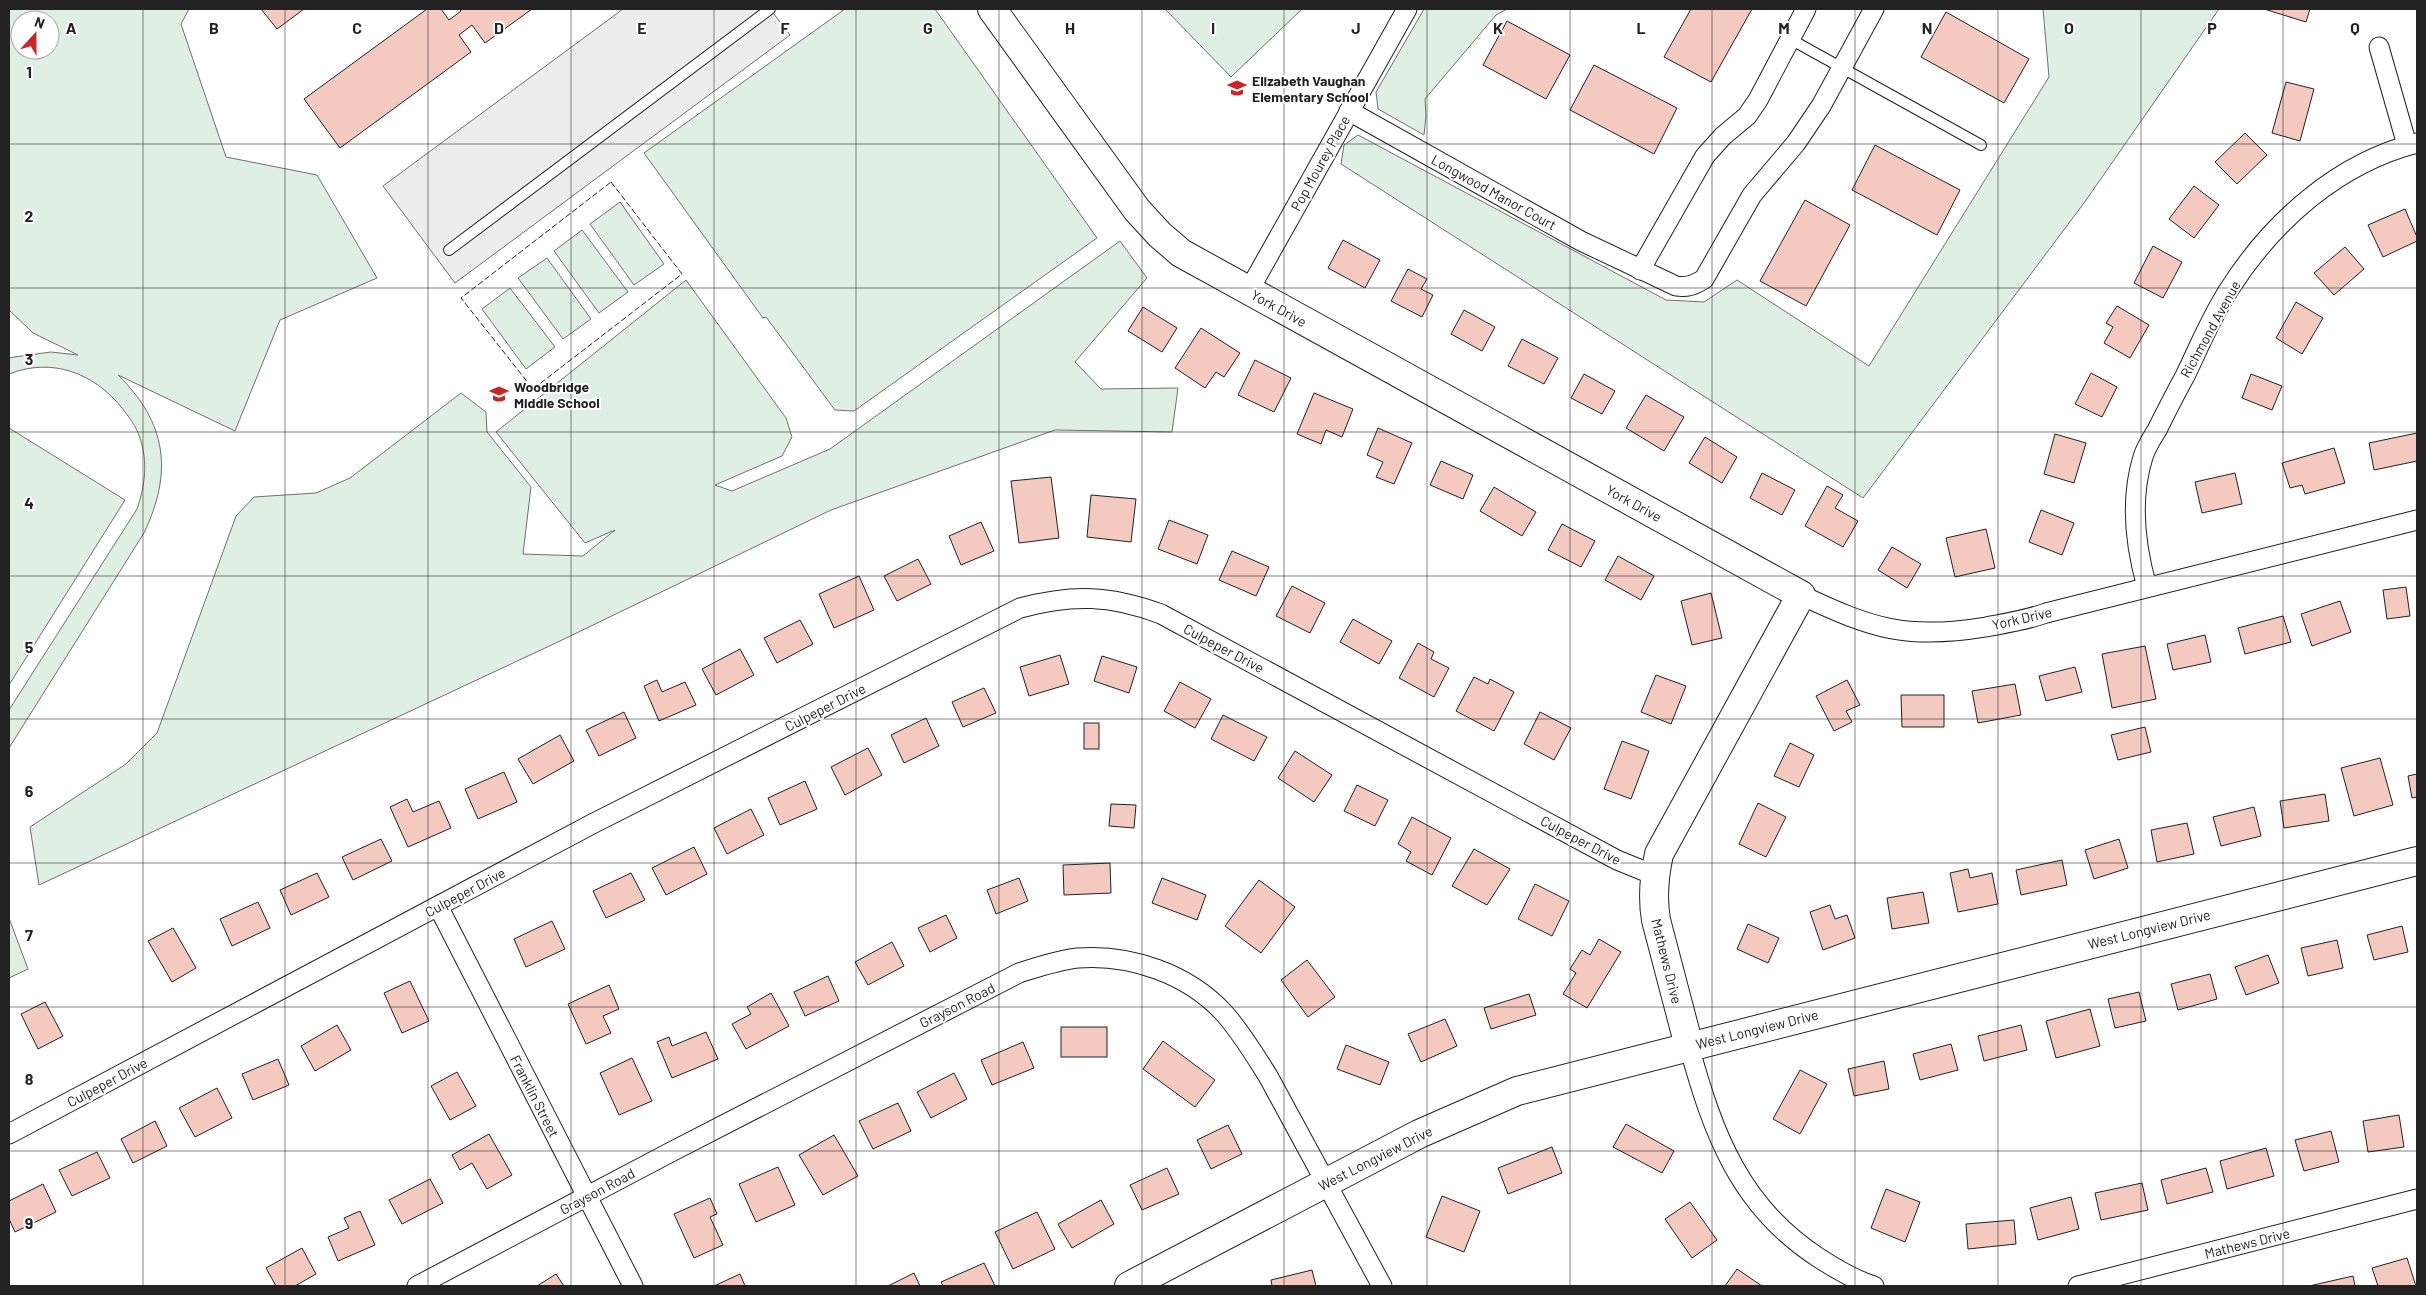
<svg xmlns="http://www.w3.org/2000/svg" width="2426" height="1295" viewBox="0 0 2426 1295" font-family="Barlow,sans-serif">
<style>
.green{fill:#e0efe3;stroke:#6f6f6f;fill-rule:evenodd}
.parking{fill:#ededed;stroke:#6f6f6f}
.building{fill:#f3c9c0;stroke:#222}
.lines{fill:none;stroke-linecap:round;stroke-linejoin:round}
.lane-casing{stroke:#222;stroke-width:12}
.street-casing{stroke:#222;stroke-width:21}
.secondary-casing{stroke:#222;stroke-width:30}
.lane{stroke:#fff;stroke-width:10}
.street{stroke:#fff;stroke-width:19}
.secondary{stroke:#fff;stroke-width:28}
.fence{stroke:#222;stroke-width:1;stroke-dasharray:6 2.5;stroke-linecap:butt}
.grid{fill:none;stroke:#222;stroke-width:1;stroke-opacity:0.55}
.labels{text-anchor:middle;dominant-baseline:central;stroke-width:4;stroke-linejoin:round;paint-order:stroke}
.poi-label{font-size:14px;font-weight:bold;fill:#222;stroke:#fff;text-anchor:start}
.street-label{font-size:14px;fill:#222;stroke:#fff}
.grid-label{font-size:16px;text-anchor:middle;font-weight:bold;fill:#222;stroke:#fff;stroke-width:4;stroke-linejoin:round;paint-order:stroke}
</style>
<rect width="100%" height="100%" fill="#fff"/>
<g class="green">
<path d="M9,9h180l-8,15 45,133 91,18 60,103 -97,42 -45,111 -117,-56c49,48 55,97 26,158l-135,215v-38l128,-201c8,-23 11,-47 3,-71 -4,-12 -11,-21 -18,-30 -28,-35 -70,-51 -113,-34v-16l5,-1 37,-5 27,3 -45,-22 -24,-23zM20,20h30v30h-30z"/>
<polygon points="845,9 935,9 1097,238 854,411 835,410 766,317 763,318 644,153"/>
<polygon points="1165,9 1302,9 1231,77"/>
<polygon points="1424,9 1507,9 1496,15 1425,99 1426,116 1424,135 1378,109 1376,92"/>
<polygon points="2043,9 2219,9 2084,203 1863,498 1341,164 1344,145 1358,135 1666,300 1704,302 1737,280 1869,366 2049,77"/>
<polygon points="620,202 664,264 634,285 590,224"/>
<polygon points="582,230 628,292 599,313 554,251"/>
<polygon points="1120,241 1147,278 1075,362 1101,389 1178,388 1172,432 1055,430 831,510 560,641 39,885 30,827 126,764 157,733 236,516 254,497 316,493 350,478 461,393 486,412 487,432 531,487 523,554 583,556 615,530 585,543 496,432 686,280 786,418 792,437 782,456 715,485 732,491 830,449"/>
<polygon points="547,258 591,319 563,339 518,278"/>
<polygon points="510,288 555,347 526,369 482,309"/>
<polygon points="9,428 125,500 9,685"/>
<polygon points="9,918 28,969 9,978"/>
</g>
<polygon class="parking" points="623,9 770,9 790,35 455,283 383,186"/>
<g class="building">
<polygon points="261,9 304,9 277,29"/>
<polygon points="427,9 441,9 449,20 461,11 459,9 532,9 485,43 472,25 459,35 471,52 340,148 304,99"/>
<polygon points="1691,9 1752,9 1711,82 1664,57"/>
<polygon points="2264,9 2310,9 2306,22"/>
<polygon points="1946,12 2029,59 2004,103 1921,57"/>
<polygon points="1507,21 1570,55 1546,99 1483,65"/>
<polygon points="1594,65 1677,108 1654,154 1570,110"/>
<polygon points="2286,82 2314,89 2300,141 2272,133"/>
<polygon points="2245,133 2267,155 2237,184 2215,162"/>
<polygon points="1875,145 1960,190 1937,235 1852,190"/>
<polygon points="2194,186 2219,205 2194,238 2169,219"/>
<polygon points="1805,200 1850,225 1806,306 1760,281"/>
<polygon points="2405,209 2417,237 2417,241 2383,257 2368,225"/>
<polygon points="1343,240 1380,260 1365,288 1328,268"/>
<polygon points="2153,246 2182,262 2163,298 2134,283"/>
<polygon points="2345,247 2364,269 2334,295 2314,273"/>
<polygon points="1408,269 1427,279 1421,289 1433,295 1422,317 1391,301"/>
<polygon points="2296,302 2323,318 2302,354 2276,338"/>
<polygon points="2117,306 2149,325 2130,358 2104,343 2113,327 2106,323"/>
<polygon points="1143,307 1177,328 1162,352 1128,331"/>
<polygon points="1464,310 1495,327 1482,351 1451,334"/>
<polygon points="1201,328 1240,353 1224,377 1216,372 1205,388 1175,368"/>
<polygon points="1522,339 1558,358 1544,384 1508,366"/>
<polygon points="1255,360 1291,378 1274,412 1238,395"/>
<polygon points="2091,373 2117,387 2102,417 2075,404"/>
<polygon points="1584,374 1615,391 1602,414 1571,398"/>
<polygon points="2251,374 2282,386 2272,410 2242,398"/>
<polygon points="1314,393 1353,409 1342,437 1326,430 1321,444 1297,434"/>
<polygon points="1646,395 1684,417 1664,451 1626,428"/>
<polygon points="1378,428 1412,443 1394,484 1376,477 1383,462 1367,455"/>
<polygon points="2417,433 2417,461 2374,470 2369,443"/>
<polygon points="2055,434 2086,443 2074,483 2044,474"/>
<polygon points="1705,437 1737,457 1722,483 1689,463"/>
<polygon points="2334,448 2345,483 2305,494 2302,485 2290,488 2282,463"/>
<polygon points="1441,461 1473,475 1463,499 1430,485"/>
<polygon points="1762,473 1795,490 1782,515 1750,498"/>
<polygon points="2235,473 2242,504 2202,513 2195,482"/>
<polygon points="1051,477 1059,538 1019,543 1011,481"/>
<polygon points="1827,486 1843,495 1835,508 1858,521 1843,547 1805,526"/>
<polygon points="1494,487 1536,512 1522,536 1480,511"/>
<polygon points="1091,495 1136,499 1131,542 1087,537"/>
<polygon points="2041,510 2074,523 2062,555 2029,542"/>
<polygon points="1169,520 1208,535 1197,564 1158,549"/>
<polygon points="981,522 994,551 961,565 949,536"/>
<polygon points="1562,524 1595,541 1581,567 1548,550"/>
<polygon points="1986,529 1995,568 1955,577 1946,538"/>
<polygon points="1892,547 1921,564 1907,588 1878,570"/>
<polygon points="1232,551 1269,567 1256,596 1219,580"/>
<polygon points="1618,556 1654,576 1641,600 1605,580"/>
<polygon points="918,559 931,584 897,601 884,576"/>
<polygon points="859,576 874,610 834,628 819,594"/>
<polygon points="1292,586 1325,603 1310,633 1276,616"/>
<polygon points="2406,587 2410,616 2387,619 2383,590"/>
<polygon points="1711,593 1722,638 1692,645 1681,601"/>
<polygon points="2340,601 2351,632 2312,646 2301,614"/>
<polygon points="2283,616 2291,642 2245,654 2238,628"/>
<polygon points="1353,619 1392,641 1379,664 1340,642"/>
<polygon points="800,620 813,644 777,663 764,638"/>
<polygon points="2205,635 2211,662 2173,670 2167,644"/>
<polygon points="1418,643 1434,652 1431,659 1449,668 1434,697 1399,678"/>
<polygon points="2145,646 2156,699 2112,708 2102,654"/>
<polygon points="740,649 754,675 716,695 702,669"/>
<polygon points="1060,655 1069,684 1029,696 1020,667"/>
<polygon points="1102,656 1137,667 1129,693 1094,681"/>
<polygon points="2075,667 2082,692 2046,701 2039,676"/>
<polygon points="1656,675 1686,686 1671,724 1641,712"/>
<polygon points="1474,677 1488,684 1490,679 1514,692 1494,731 1456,711"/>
<polygon points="657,680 662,692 685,682 696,705 659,721 644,686"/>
<polygon points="1847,680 1860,705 1846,711 1852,722 1834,731 1816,696"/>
<polygon points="1180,682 1211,699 1195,728 1164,711"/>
<polygon points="2015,684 2021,715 1978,723 1972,691"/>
<polygon points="984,688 996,713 963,727 952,702"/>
<polygon points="1901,695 1944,695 1944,727 1902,727"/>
<polygon points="624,712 636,738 599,756 586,730"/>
<polygon points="1540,712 1571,728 1554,760 1524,744"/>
<polygon points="1223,715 1267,737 1254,761 1211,739"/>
<polygon points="926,718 939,746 904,763 891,735"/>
<rect x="1084" y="723" width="15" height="26"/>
<polygon points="2145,727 2151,752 2118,760 2111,735"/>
<polygon points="560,735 574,761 533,784 518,759"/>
<polygon points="1622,741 1649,751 1631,799 1604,789"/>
<polygon points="1790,743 1814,755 1799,787 1774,776"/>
<polygon points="868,748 882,775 845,795 831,767"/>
<polygon points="1295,751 1332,775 1314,802 1278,778"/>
<polygon points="2380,758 2393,805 2354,816 2341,768"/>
<polygon points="504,772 517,802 478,819 465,789"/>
<polygon points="2417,774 2417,797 2412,798 2408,776"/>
<polygon points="805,781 817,809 780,825 768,798"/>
<polygon points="1357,785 1388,800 1375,826 1344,811"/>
<polygon points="2325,794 2329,821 2284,828 2280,801"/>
<polygon points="407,799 413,812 439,801 451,828 408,847 390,807"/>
<polygon points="1758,803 1786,817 1766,857 1739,844"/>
<polygon points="1111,804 1136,805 1134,828 1109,826"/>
<polygon points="2254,807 2261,836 2221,846 2213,817"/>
<polygon points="751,809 764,835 727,854 714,828"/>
<polygon points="1412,817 1451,838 1432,875 1406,861 1411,852 1398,844"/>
<polygon points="2187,823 2194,854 2157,862 2151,830"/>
<polygon points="381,839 392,861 353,880 342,857"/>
<polygon points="2119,839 2128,868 2094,879 2085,850"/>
<polygon points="694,847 707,874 666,895 652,868"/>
<polygon points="1474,849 1510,869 1487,905 1452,886"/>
<polygon points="2062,860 2067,885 2021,895 2016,870"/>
<polygon points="1110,863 1111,893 1064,895 1063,865"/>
<polygon points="1968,869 1970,878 1992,873 1998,904 1958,912 1950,873"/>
<polygon points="317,873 329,897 291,915 280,890"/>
<polygon points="631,873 645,900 606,918 593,891"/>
<polygon points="1019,878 1028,901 996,914 987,890"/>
<polygon points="1162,878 1206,895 1197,920 1152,903"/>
<polygon points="1259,880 1295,907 1261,953 1225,926"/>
<polygon points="1535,884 1569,901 1552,936 1518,919"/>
<polygon points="1923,892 1929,923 1892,929 1887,898"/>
<polygon points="258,902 270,928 232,946 220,919"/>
<polygon points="1830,905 1835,919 1847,915 1855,938 1823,950 1810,912"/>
<polygon points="946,915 957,938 930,952 918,928"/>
<polygon points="552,921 565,949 526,967 514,939"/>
<polygon points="1748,924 1779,938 1768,963 1737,949"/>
<polygon points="2402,926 2408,952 2374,960 2367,935"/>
<polygon points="173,928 196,968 172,982 148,941"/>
<polygon points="1599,939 1621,952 1587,1008 1563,994 1576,973 1570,969 1582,950 1590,955"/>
<polygon points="2337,940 2343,968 2308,976 2301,948"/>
<polygon points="892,942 904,966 868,985 855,962"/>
<polygon points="2268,955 2279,983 2246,995 2235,967"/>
<polygon points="1307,960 1335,997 1308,1017 1281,980"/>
<polygon points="2210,974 2217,999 2178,1010 2171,984"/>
<polygon points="828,976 839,1001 805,1016 794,992"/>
<polygon points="410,981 429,1021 402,1033 384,993"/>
<polygon points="609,985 619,1009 603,1016 611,1033 586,1044 568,1004"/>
<polygon points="2139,992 2146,1021 2115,1028 2108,999"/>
<polygon points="771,993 789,1026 746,1049 732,1024 751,1014 747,1007"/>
<polygon points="1529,994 1536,1015 1491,1029 1484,1008"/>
<polygon points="45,1002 63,1036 38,1049 21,1014"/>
<polygon points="2090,1009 2100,1046 2056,1058 2046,1021"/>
<polygon points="1445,1019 1457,1046 1421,1062 1408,1034"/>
<polygon points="337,1025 351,1050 315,1071 301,1046"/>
<polygon points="2021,1025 2027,1050 1984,1061 1978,1036"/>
<rect x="1061" y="1027" width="46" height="30"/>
<polygon points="706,1032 718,1059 672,1078 657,1042 669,1037 672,1046"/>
<polygon points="1163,1041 1215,1080 1195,1107 1143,1069"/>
<polygon points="1023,1042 1034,1068 992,1085 981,1060"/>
<polygon points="1951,1044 1958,1070 1920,1080 1913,1054"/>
<polygon points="1346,1045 1389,1062 1380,1085 1337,1069"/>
<polygon points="632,1058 652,1101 619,1115 600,1073"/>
<polygon points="278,1059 289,1085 253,1100 242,1074"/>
<polygon points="1884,1061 1889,1089 1854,1096 1848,1069"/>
<polygon points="1800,1070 1827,1084 1800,1134 1773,1119"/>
<polygon points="457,1072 476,1106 450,1120 431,1086"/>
<polygon points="954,1073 967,1099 931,1118 917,1092"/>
<polygon points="217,1088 232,1118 195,1137 179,1108"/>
<polygon points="898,1103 911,1131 873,1149 859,1121"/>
<polygon points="2399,1115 2404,1147 2368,1152 2363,1121"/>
<polygon points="155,1121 167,1146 133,1163 121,1139"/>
<polygon points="1626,1124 1674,1151 1662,1173 1613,1147"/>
<polygon points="1228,1125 1242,1154 1211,1169 1197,1140"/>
<polygon points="2331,1131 2339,1162 2304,1171 2295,1140"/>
<polygon points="489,1134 512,1175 487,1189 472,1163 460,1170 452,1155"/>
<polygon points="834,1135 858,1176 823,1195 799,1155"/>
<polygon points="1552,1147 1562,1173 1508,1194 1498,1168"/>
<polygon points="2266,1148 2274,1176 2227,1189 2220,1161"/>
<polygon points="97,1152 110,1178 72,1196 59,1170"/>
<polygon points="778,1167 795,1205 756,1222 739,1184"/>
<polygon points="1167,1168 1179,1194 1142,1210 1130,1185"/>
<polygon points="2206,1168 2213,1192 2167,1204 2161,1180"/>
<polygon points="430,1179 443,1203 402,1224 389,1200"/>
<polygon points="2142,1183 2148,1210 2101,1220 2095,1193"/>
<polygon points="43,1184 56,1212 15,1232 9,1219 9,1201"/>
<polygon points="1886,1189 1920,1202 1905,1242 1871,1228"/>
<polygon points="1442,1196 1480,1211 1464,1252 1426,1237"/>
<polygon points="2071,1197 2079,1229 2038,1240 2030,1208"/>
<polygon points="710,1198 717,1214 710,1217 723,1245 694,1258 674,1214"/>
<polygon points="1101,1200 1114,1224 1072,1248 1058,1224"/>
<polygon points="1690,1202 1717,1240 1692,1258 1665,1219"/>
<polygon points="360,1211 375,1245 338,1261 328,1237 349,1228 344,1218"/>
<polygon points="1037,1212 1055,1249 1013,1269 995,1232"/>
<polygon points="2014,1220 2016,1244 1968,1249 1966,1224"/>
<polygon points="302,1248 316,1274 295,1286 276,1286 266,1268"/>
<polygon points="2407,1258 2416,1286 2378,1286 2372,1268"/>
<polygon points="984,1263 995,1286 943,1286 941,1282"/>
<polygon points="1737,1269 1762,1286 1725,1286"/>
<polygon points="1312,1270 1316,1286 1272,1286 1271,1280"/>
<polygon points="914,1273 920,1286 888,1286"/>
<polygon points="556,1274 564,1286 537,1286"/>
<polygon points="740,1274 745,1286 714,1286"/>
<polygon points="2353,1276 2355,1286 2309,1286"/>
</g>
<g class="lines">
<g class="lane-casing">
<g id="lane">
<polyline points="1790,39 1981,145"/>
<polyline points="449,250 770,9"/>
</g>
</g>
<g class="street-casing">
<g id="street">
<polyline points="2379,47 2407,145"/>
<path d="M1349,111l232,130 95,45c11,2 18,-1 28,-7l48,-84 44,-52 25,-37 53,-97"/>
<polyline points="1640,270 1705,156 1723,136 1747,116 1758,100 1806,9"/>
<polyline points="1248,292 1407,9"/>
<path d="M2147,587c-12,-42 -17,-88 -4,-130 3,-10 9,-19 14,-27 9,-18 18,-36 28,-54 14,-29 27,-61 45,-88 43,-67 108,-125 187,-145"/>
<path d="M1801,595c72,34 106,45 185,32 21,-4 41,-7 60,-14l371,-93"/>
<polyline points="438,906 633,1286"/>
<path d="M1689,1046c24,88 51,161 130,212 17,11 35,22 55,28"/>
<path d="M9,1134l585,-311 426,-215c53,-14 90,-13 141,6l456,246 37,15"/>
<path d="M417,1286l254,-134 348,-179c19,-6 39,-13 59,-15 53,-4 110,16 146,55 17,19 30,41 44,63l114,210"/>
<polyline points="2078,1286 2417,1199"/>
</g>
</g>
<g class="secondary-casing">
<g id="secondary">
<path d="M992,9l145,201 23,25 21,18 620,342 -142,259c-5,23 -7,43 -3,66l33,126"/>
<polyline points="1129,1286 1419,1134 1517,1091 2417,861"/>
</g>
</g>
<use href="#lane" class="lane"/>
<use href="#street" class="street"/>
<use href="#secondary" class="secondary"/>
<polygon class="fence" points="611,182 682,274 533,389 461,298"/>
</g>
<path class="grid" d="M143,9v1277M285,9v1277M428,9v1277M571,9v1277M714,9v1277M856,9v1277M999,9v1277M1142,9v1277M1284,9v1277M1427,9v1277M1570,9v1277M1712,9v1277M1855,9v1277M1998,9v1277M2141,9v1277M2283,9v1277M9,144h2408M9,288h2408M9,432h2408M9,576h2408M9,719h2408M9,863h2408M9,1007h2408M9,1151h2408"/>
<defs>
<g id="school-bare" transform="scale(1.5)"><path d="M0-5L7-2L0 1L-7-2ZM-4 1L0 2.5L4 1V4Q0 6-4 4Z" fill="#c62828" stroke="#fff" stroke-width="2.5" paint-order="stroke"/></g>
</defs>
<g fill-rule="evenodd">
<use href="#school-bare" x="1237" y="88"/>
<use href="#school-bare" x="499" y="394"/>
</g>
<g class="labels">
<g class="poi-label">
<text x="1252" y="80">Elizabeth Vaughan<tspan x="1252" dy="16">Elementary School</tspan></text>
<text x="514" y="386">Woodbridge<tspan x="514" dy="16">Middle School</tspan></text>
</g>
<g class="street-label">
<text transform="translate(1320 163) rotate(-61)">Pop Mourey Place</text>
<text transform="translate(1494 192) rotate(29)">Longwood Manor Court</text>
<text transform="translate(1279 308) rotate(29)">York Drive</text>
<text transform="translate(2210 329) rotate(-61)">Richmond Avenue</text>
<text transform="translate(1634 503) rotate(29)">York Drive</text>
<text transform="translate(2022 618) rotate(-13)">York Drive</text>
<text transform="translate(1224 648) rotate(28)">Culpeper Drive</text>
<text transform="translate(825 707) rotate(-27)">Culpeper Drive</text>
<text transform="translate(1581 840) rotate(28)">Culpeper Drive</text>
<text transform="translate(465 892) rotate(-28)">Culpeper Drive</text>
<text transform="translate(2149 929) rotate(-14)">West Longview Drive</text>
<text transform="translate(1667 961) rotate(76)">Mathews Drive</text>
<text transform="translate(957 1005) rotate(-27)">Grayson Road</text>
<text transform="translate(1757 1029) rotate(-14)">West Longview Drive</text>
<text transform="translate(107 1082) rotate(-28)">Culpeper Drive</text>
<text transform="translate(535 1096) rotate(63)">Franklin Street</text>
<text transform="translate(1375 1158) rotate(-27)">West Longview Drive</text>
<text transform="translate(597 1191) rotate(-28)">Grayson Road</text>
<text transform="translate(2247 1243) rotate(-14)">Mathews Drive</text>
</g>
</g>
<g class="grid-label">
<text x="71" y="34">A</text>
<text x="214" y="34">B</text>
<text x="357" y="34">C</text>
<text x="499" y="34">D</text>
<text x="642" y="34">E</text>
<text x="785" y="34">F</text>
<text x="928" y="34">G</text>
<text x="1070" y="34">H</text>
<text x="1213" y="34">I</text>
<text x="1356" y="34">J</text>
<text x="1498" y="34">K</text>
<text x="1641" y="34">L</text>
<text x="1784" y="34">M</text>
<text x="1927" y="34">N</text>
<text x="2069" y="34">O</text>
<text x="2212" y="34">P</text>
<text x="2355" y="34">Q</text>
<text x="29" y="78">1</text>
<text x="29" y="222">2</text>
<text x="29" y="365">3</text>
<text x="29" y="509">4</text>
<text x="29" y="653">5</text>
<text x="29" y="797">6</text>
<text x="29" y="941">7</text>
<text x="29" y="1085">8</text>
<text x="29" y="1229">9</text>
</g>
<rect width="2426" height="1295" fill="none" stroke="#222222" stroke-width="20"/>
<g transform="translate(35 35) rotate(21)"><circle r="24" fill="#ffffff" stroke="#a7a7a7"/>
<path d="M0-4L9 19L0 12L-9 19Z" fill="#c62828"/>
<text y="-8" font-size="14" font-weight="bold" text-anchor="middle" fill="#222222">N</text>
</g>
</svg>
